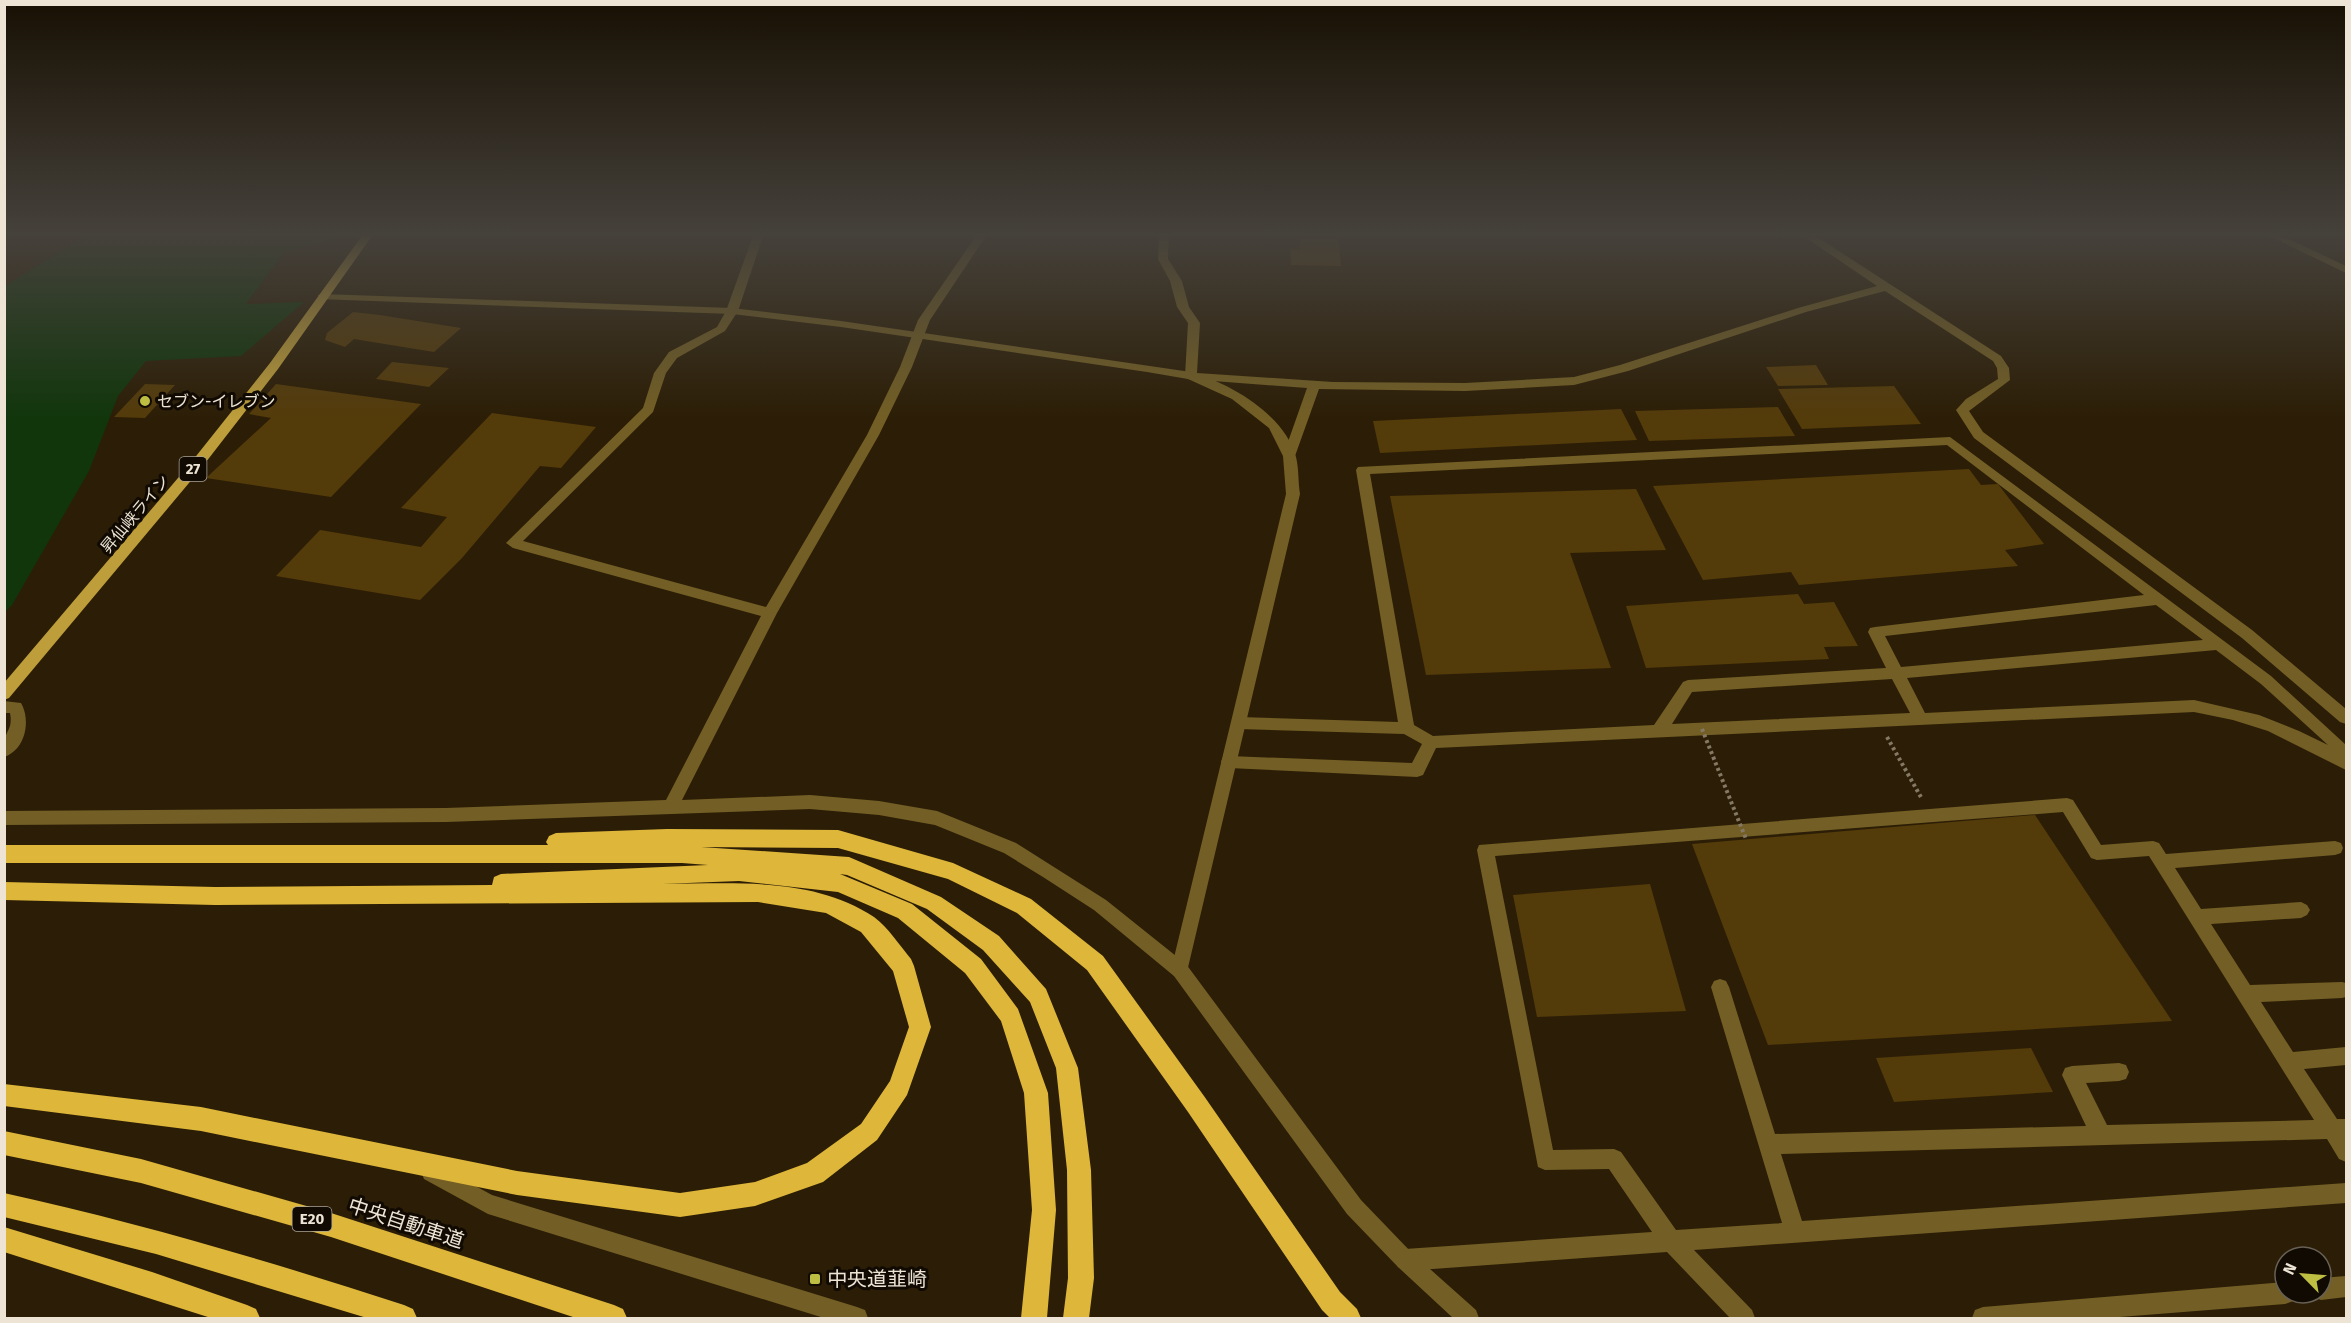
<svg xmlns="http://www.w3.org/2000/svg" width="2351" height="1323" font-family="'Fira Sans','Noto Sans JP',sans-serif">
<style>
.green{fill:#11360c}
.building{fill:#543b0a}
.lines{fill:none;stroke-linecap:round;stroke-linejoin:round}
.path{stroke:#857965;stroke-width:4;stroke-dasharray:3 3;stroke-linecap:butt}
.service{fill:#735f25;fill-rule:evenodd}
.minor{fill:#735f25;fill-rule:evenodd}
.tertiary{fill:#735f25;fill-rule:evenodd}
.primary{fill:#be9e3b;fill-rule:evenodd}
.motorway{fill:#deb63a;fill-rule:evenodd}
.path-bridge{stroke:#857965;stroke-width:4;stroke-dasharray:3 3;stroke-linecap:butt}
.poi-dot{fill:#bebf42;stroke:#100a02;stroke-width:2}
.labels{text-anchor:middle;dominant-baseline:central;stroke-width:6;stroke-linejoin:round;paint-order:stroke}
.shield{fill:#100a02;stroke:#aba396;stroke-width:1.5}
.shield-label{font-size:15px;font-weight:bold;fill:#ede4d5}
.poi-label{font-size:16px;fill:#ede4d5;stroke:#100a02;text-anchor:start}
.street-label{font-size:16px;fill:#ede4d5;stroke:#100a02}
.near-street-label{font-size:20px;fill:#ede4d5;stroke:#100a02}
.near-poi-label{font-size:20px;fill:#ede4d5;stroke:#100a02;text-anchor:start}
</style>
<rect width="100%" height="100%" fill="#2c1e06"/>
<path class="green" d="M106,233H351L348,237L285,251L246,304L304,302L241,356L146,361L118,396L89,471L12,605L5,612V286L75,242Z"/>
<g class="building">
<path d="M1300,233H1338L1341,266L1291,265L1290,249L1300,250Z"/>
<path d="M353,312L380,315L461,328L434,352L354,339L345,347L325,340L327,333Z"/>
<path d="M392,362L449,368L429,387L376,379Z"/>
<path d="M1816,365L1828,385L1778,386L1766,367Z"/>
<path d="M145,384L175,385L145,418L114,417Z"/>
<path d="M276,384L421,404L331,497L206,478L271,418L249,414Z"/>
<path d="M1894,386L1921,424L1802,429L1778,389Z"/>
<path d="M1778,407L1795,436L1649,441L1635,411Z"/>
<path d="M1621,409L1637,440L1380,453L1373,421Z"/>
<path d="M492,413L596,427L561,468L540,466L462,558L420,600L276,576L320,530L421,547L447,517L401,508Z"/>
<path d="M1969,469L1981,485L1998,484L2044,544L2005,550L2018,566L1799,585L1791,572L1703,580L1653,486Z"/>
<path d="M1636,489L1666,550L1570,553L1611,668L1426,675L1390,496Z"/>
<path d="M1798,594L1804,604L1834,602L1858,646L1824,647L1829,659L1646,668L1626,606Z"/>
<path d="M2035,815L2172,1021L1768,1045L1692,844Z"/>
<path d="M1650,884L1686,1011L1537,1017L1513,895Z"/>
<path d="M2031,1048L2053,1092L1894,1102L1876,1058Z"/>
</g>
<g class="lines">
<path class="path" d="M1887,737L1922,799"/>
<g class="service">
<path d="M1950,437L2271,676L2346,745V770L2268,731L2233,720L2194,712L1436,748L1423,775L1417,777L1229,768L1223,767L1221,762L1223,757L1229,756L1412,763L1422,744L1404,734L1239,729L1233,727L1231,723L1233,719L1239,717L1398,722L1356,470L1358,467ZM1947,445L2144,595L1875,627L1870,628L1868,632L1886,668L1688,680L1683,682L1654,725L1433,736L1414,725L1370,474ZM2156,605L2203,640L1901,667L1885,636ZM2216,650L2261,684L2328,745L2299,731L2259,715L2194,700L1925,713L1907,678ZM1892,679L1910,713L1672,724L1692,692Z"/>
<path d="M2067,798L2073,800L2101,845L2153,841L2159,843L2166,854L2335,841L2341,843L2343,848L2341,853L2335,855L2175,868L2201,909L2301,902L2307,905L2310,910L2307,915L2301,918L2211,924L2250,985L2342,982L2346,983V997L2342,998L2261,1002L2293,1052L2346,1047V1065L2304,1069L2337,1119H2346V1162L2339,1159L2327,1139L1781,1154L1802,1221L2346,1183V1203L1694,1250L1752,1310L1755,1318H1730L1667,1252L1405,1271L1398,1267L1394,1260L1398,1253L1405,1249L1652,1232L1609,1169L1545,1170L1538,1167L1477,850L1479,845ZM2063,812L2091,858L2097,860L2149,856L2314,1120L2107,1125L2086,1083L2119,1081L2126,1079L2129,1072L2126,1065L2119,1063L2072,1066L2065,1068L2062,1075L2086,1126L1775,1134L1729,987L1726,981L1720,979L1714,981L1711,987L1782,1223L1676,1230L1621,1152L1614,1149L1553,1150L1495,856Z"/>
<path d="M431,1162L492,1195L857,1307L865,1310L868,1318H824L488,1214L424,1179L421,1172L424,1165Z"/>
<path d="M2346,1276V1297L2321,1300L2313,1297L2312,1293H2321V1278Z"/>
<path d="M2285,1282V1293H2296L2293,1301L2285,1304L2107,1318H1972L1975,1310L1983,1307Z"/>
</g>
<g class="minor">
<path d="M754,233H764L738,311L725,331L677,358L666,373L653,412L523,541L766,607L867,435L900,367L918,320L978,233H988L930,320L912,367L879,435L777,613L682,800L810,795L879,801L937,811L1016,843L1106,900L1186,964L1361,1200L1412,1253L1476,1310L1479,1318H1453L1398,1267L1347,1214L1174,976L1094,910L1043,877L1004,853L935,825L879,815L810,809L446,822L4,825V811L446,808L666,800L761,616L513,548L506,543L643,408L654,373L669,352L717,327L726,311Z"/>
<path d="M1159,233H1169L1168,259L1182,281L1189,307L1200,323L1197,373L1333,382L1465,383L1574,377L1620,365L1798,308L1877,286L1799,233H1811L2001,356L2009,368L2010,380L1969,411L1983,432L2252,630L2346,709V724L2340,722L2242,638L1974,438L1956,410L1966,399L1998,379L1997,368L1993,361L1885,291L1806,312L1628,371L1574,385L1465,391L1319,389L1295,456L1289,460L1283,456L1307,388L1187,379L1185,376L1188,323L1177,307L1170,281L1158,259Z"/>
<path d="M2263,233H2276L2346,266V273Z"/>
<path d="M4,701L21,703C31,720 26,750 4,757C4,752 4,747 4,742C6,730 13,729 10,713H4Z"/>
</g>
<path class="tertiary" d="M322,294L732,308L841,321L1191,372C1230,383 1285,415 1296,457C1299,469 1298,482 1300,494L1186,976L1180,978L1174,976L1171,970L1286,494L1283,456L1269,428L1232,399L1188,379L1147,372L841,327L732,314L318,299V295Z"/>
<path class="primary" d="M364,233H374L278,369L199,471L9,698L4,700V683L189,465L270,363Z"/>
<g class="motorway">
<path d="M667,829L838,830L953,863L1031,899L1103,956L1204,1096L1340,1292L1357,1309L1361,1318H1330L1322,1310L1188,1112L1087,970L1017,913L948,879L838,848L701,847L849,857L856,860L941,897L999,936L1046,989L1078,1068L1091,1170L1094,1278L1089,1318H1063L1068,1278L1067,1170L1056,1068L1030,1002L983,950L927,909L847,875L840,874L912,904L981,959L1018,1009L1048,1093L1056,1210L1047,1318H1021L1032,1210L1024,1093L1001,1021L965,973L898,918L838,892L739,881L662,884C732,884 813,876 874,917C888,927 900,946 911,959L914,966L931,1027L907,1095L877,1140L823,1182L755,1206L680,1217L517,1195L201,1131L4,1106V1084L201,1107L517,1171L680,1193L755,1182L807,1163L861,1124L890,1081L909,1027L893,971L861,932L826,913L758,902L215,905L4,900V882L215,887L492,885L494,877L501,874L708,865L682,863H4V845H548L546,842L549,836L556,833Z"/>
<path d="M4,1131L141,1159L331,1213L614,1305L623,1309L627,1318H576L331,1237L141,1183L4,1155Z"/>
<path d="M4,1193C140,1223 272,1262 404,1305L413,1309L417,1318H367L156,1254L4,1217Z"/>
<path d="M4,1227L152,1272L247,1305L256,1309L260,1318H211L4,1252Z"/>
</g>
<path class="path-bridge" d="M1702,729L1746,839"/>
</g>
<linearGradient id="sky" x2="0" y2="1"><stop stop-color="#181003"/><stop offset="0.56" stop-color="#45413b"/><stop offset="1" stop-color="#45413b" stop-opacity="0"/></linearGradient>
<rect width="2351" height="418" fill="url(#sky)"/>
<g class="poi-dot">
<circle cx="145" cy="401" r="6"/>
<rect x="809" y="1273" width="12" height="12" rx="3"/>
</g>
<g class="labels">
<g class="shield">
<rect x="179.5" y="457" width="27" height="24" rx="4.5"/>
<rect x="292.5" y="1207" width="39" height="24" rx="4.5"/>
</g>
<g class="shield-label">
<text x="193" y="469">27</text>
<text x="312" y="1219">E20</text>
</g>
<g class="poi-label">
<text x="157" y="401">セブン-イレブン</text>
</g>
<g class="street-label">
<text transform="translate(135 514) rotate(-50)">昇仙峡ライン</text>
</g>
<g class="near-street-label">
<text transform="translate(406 1223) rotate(18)">中央自動車道</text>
</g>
<g class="near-poi-label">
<text x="827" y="1279">中央道韮崎</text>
</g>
</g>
<rect width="2351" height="1323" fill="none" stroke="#ede4d5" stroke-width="12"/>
<g transform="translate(2303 1275) rotate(295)"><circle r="28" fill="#100a02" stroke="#686156" stroke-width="1.5"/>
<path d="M0-4.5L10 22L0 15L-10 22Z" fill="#bebf42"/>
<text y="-9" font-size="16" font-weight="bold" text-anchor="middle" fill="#ede4d5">N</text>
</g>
</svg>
